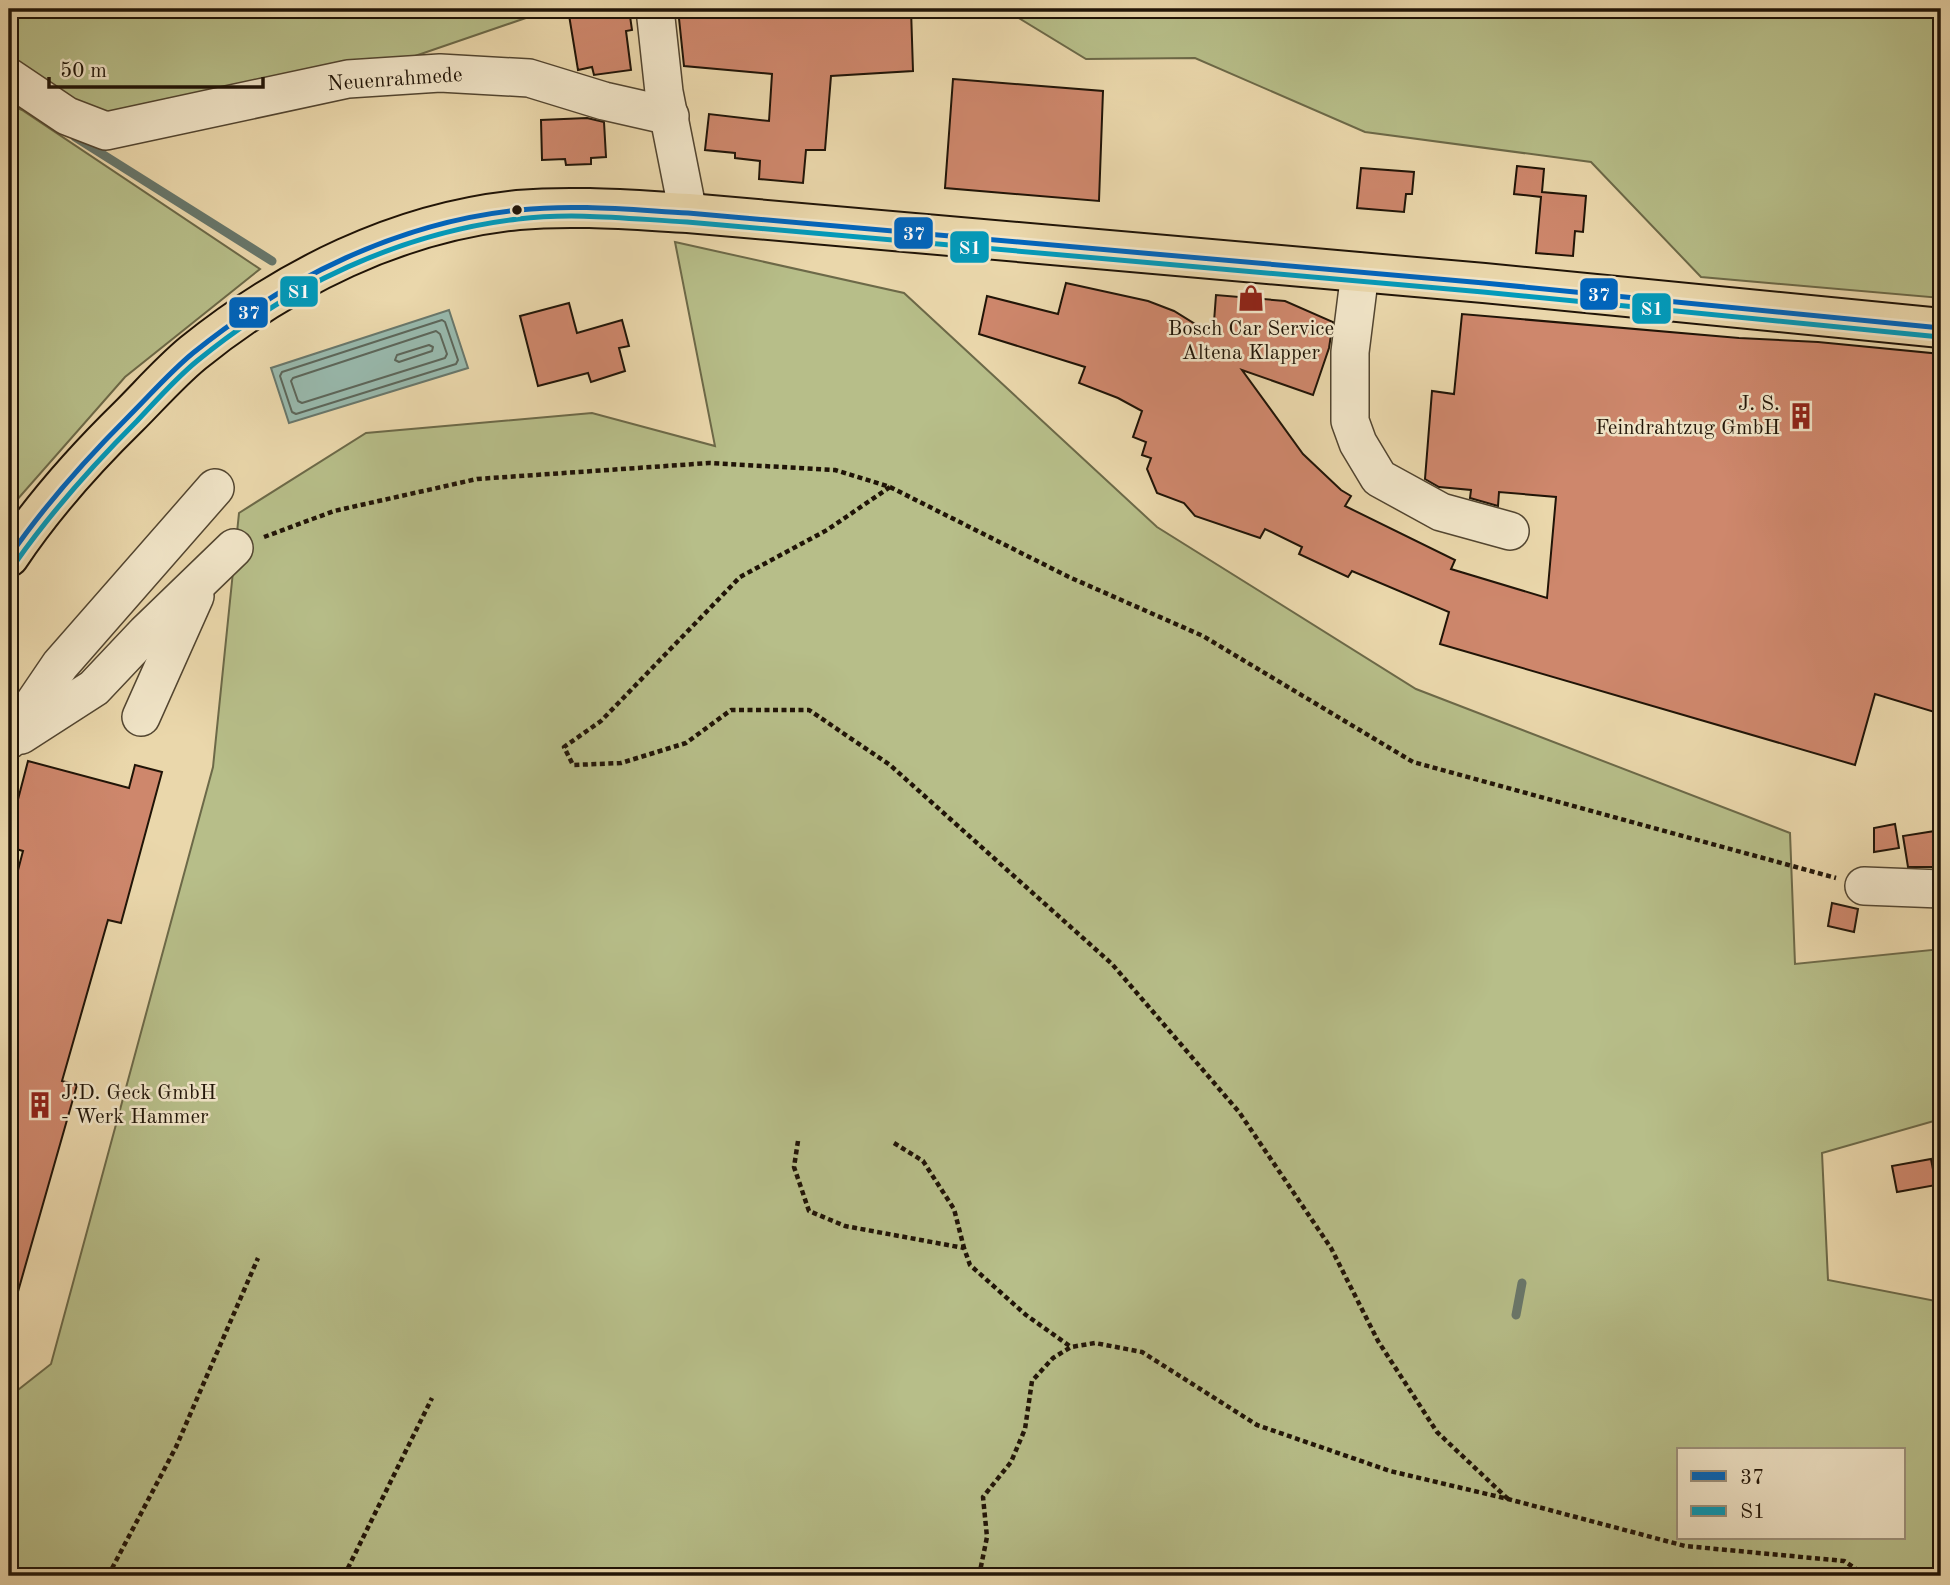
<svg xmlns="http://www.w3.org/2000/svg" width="1950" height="1585" font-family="'Old Standard TT',serif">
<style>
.green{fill:#b7be89;stroke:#6c6948;stroke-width:2;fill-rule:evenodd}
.water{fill:#98b9ad;stroke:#68776b;stroke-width:2}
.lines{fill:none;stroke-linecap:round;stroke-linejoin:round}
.shore{stroke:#5c665a;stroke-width:2}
.stream{stroke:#68776b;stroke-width:9}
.building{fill:#ce876c;stroke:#201407;stroke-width:2}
.minor-casing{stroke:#524530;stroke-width:40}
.major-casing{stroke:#201407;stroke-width:42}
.path{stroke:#201407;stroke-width:4.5;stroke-dasharray:5 3.5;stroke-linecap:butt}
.minor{stroke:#f1e5c8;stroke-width:37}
.major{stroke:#ead7ab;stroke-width:38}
.bus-1-casing{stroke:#f1e5c8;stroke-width:10}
.bus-2-casing{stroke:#f1e5c8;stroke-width:10}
.bus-1{stroke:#0065bd;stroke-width:5}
.bus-2{stroke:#039aba;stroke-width:5}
.bus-dot{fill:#201407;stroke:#f1e5c8;stroke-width:2.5}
.labels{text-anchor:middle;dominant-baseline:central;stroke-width:5;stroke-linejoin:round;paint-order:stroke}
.street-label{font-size:21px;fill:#201407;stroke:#f1e5c8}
.poi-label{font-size:21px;fill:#201407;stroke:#f1e5c8}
.line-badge{stroke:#f1e5c8;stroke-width:2.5}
.badge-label{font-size:19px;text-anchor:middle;font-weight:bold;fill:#fff}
</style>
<rect width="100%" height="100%" fill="#ead7ab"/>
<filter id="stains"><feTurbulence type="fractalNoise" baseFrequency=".00286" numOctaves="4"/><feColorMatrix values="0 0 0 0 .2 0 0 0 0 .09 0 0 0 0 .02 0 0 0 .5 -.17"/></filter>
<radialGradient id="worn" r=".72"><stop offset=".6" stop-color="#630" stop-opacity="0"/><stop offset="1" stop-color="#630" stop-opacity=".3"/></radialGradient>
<g class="green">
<path d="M9,9H552L348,79L101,117L9,61Z"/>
<path d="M1004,9H1941V298L1701,277L1591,162L1365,132L1195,58L1086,59Z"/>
<path d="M9,104L22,110L260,269L125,377L9,509Z"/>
<path d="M675,242L904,293L1157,527L1416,689L1790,833L1795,964L1941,949V1119L1822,1153L1828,1280L1941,1302V1576H9V1397L51,1364L213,767L239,513L366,433L592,413L715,446ZM1679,1450H1903V1538H1679Z"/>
</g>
<path class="water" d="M449,310L468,368L289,423L271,368Z"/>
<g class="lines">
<g class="shore">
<path d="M442,320L445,322L458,360L456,364L296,414L292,412L280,376L282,372Z"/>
<path d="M436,331L440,334L447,354L445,358L302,403L298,401L291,381L293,378Z"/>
<path d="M429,345L433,347L432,351L399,362L395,360L397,355Z"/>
</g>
<g class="stream">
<path d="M75,137L272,261"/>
<path d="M1516,1315L1522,1283"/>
</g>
</g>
<g class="building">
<path d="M568,9H629L632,30L626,31L631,70L594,75L592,67L578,70Z"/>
<path d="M678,9H911L913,71L831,76L825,150H806L803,183L759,179L760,161L735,158V153L705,150L709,114L769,121L772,74L684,66Z"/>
<path d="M953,79L1103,91L1099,201L945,188Z"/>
<path d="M587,118L604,122L606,157L591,158V164L566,165L565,159L542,160L541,120Z"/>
<path d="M1517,166L1544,169L1542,192L1586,196L1583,232L1575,231L1573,256L1536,253L1541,197L1514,194Z"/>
<path d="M1361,168L1414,172L1412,194H1406L1404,212L1357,208Z"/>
<path d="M1066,283L1148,301L1174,311L1213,335L1216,295L1285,301L1333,322L1329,348L1313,395L1242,370L1303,454L1341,490L1351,496L1345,506L1455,560L1451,569L1547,598L1556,497L1499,492L1498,506L1470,498L1471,490L1439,487L1425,479L1432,391L1454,394L1462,314L1739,338L1818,342L1941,354V714L1875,694L1855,765L1440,644L1449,612L1352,571L1348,577L1299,554L1302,547L1265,529L1260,538L1195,516L1184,503L1157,493L1147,469L1151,458L1142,455L1146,442L1133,437L1142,411L1118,398L1079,383L1085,367L979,334L987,296L1058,314Z"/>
<path d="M569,303L577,333L622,320L629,346L619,348L625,371L591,382L588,373L538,386L520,316Z"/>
<path d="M28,761L129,788L135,765L162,772L121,923L108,920L62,1081L77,1085L15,1302L9,1301V905L23,851L9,847V834Z"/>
<path d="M1895,824L1899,848L1874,852V828Z"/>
<path d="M1941,830V867H1908L1903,836Z"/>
<path d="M1832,903L1858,909L1854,932L1828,926Z"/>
<path d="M1931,1159L1936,1185L1897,1192L1892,1166Z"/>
</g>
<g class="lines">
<defs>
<g id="minor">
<path d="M655,9L664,92L688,213"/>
<path d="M9,77L67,116L106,131L348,79L440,73L529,78L604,101L670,116"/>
<path d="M1360,272L1350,352V421L1358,443L1379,478L1441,512L1510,531"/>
<path d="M141,717L195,596"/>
<path d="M21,735L94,688L146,633L234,548"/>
<path d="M9,740L60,665L215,488"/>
<path d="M1864,886L1941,889"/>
</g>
<path id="major" d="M9,557C43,506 85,459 129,416C150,395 170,372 193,353C286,278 398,222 518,210C574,205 632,210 688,213L1484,283L1941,328"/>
</defs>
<use href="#minor" class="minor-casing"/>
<use href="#major" class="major-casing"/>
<g class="path">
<path d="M890,487L827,530L740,577L601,721L564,747L573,765L621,763L686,743L731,710H809L890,765L1112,964L1239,1112L1331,1248L1378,1341L1437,1432L1508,1499"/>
<path d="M264,537L334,511L477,479L709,463L835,470L890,487L1069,577L1203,636L1413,762L1836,878"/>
<path d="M798,1141L794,1167L809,1211L845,1226L964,1248L970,1265L1026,1315L1071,1347"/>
<path d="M894,1143L923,1161L954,1209L964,1248"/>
<path d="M108,1576L176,1447L258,1258"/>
<path d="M344,1576L432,1398"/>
<path d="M979,1576L987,1537L983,1497L1011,1462L1025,1429L1032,1381L1053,1358L1071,1347L1095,1343L1142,1352L1257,1425L1390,1471L1508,1499L1685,1546L1844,1561L1867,1576"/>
</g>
<use href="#minor" class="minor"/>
<use href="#major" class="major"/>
<defs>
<path id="bus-1" d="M9,557C44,506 85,460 129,416C150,395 170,372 193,353C286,278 399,222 519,210C575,204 632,210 688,213L1484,283L1941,328"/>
<path id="bus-2" d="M16,562C52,511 93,465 137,421C156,401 175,379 197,361C288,286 400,233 518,219C574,212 631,219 687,222L1483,292L1940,337"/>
</defs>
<use href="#bus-1" class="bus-1-casing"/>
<use href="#bus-2" class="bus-2-casing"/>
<use href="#bus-1" class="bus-1"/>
<use href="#bus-2" class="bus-2"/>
</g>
<defs>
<symbol id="shop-bare" viewBox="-9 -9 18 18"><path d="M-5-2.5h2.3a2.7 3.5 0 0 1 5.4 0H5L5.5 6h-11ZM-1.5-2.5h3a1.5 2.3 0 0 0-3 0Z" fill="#8f2418" stroke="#f1e5c8" stroke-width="2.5" paint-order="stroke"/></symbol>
<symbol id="building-bare" viewBox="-9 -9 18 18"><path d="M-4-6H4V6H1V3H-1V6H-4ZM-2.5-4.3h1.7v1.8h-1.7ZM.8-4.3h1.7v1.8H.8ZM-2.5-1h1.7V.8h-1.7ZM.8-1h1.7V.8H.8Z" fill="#8f2418" stroke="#f1e5c8" stroke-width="2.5" paint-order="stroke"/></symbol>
</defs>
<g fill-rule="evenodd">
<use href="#shop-bare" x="1232" y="279" width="38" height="38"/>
<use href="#building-bare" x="1782" y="397" width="38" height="38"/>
<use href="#building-bare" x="21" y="1086" width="38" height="38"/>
</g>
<circle class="bus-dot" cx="517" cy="210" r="6"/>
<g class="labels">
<g class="street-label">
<text transform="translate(395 80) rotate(-4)">Neuenrahmede</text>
</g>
<g class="poi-label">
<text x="1251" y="329">Bosch Car Service<tspan x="1251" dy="24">Altena Klapper</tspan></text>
<text x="1780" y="404" text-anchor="end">J. S.<tspan x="1780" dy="24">Feindrahtzug GmbH</tspan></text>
<text x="61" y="1093" text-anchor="start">J.D. Geck GmbH<tspan x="61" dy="24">- Werk Hammer</tspan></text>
</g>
</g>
<g class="line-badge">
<rect x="893" y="216" width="41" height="34" rx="7" fill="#0065bd"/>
<rect x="949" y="230" width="41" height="34" rx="7" fill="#039aba"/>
<rect x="279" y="275" width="40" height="33" rx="7" fill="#039aba"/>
<rect x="1579" y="277" width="40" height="34" rx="7" fill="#0065bd"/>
<rect x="1631" y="292" width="41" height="33" rx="7" fill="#039aba"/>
<rect x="228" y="296" width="41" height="33" rx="7" fill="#0065bd"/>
</g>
<g class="badge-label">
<text x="914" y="240">37</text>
<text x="970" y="254">S1</text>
<text x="299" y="298">S1</text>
<text x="1599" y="301">37</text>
<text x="1652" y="315">S1</text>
<text x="249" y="319">37</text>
</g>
<rect width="1950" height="1585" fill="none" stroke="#ead7ab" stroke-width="35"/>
<rect x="10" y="10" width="1929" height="1564" fill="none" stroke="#201407" stroke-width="3.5"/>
<rect x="18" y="18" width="1915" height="1550" fill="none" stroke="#201407" stroke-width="2"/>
<rect x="1677" y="1448" width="228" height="91" fill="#f1e5c8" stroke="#9d917b" stroke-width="2"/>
<rect x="1691" y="1471" width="35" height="10" fill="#0065bd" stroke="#9d917b" stroke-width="2"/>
<text x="1740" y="1484" font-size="21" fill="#201407">37</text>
<rect x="1691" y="1506" width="35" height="10" fill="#039aba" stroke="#9d917b" stroke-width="2"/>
<text x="1740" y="1518" font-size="21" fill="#201407">S1</text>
<path d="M49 77v10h214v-10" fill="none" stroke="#201407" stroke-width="3.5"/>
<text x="60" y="77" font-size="21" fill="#201407" stroke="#f1e5c8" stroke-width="5" paint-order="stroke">50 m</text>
<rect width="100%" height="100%" filter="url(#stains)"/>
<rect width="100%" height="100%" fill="url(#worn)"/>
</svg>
